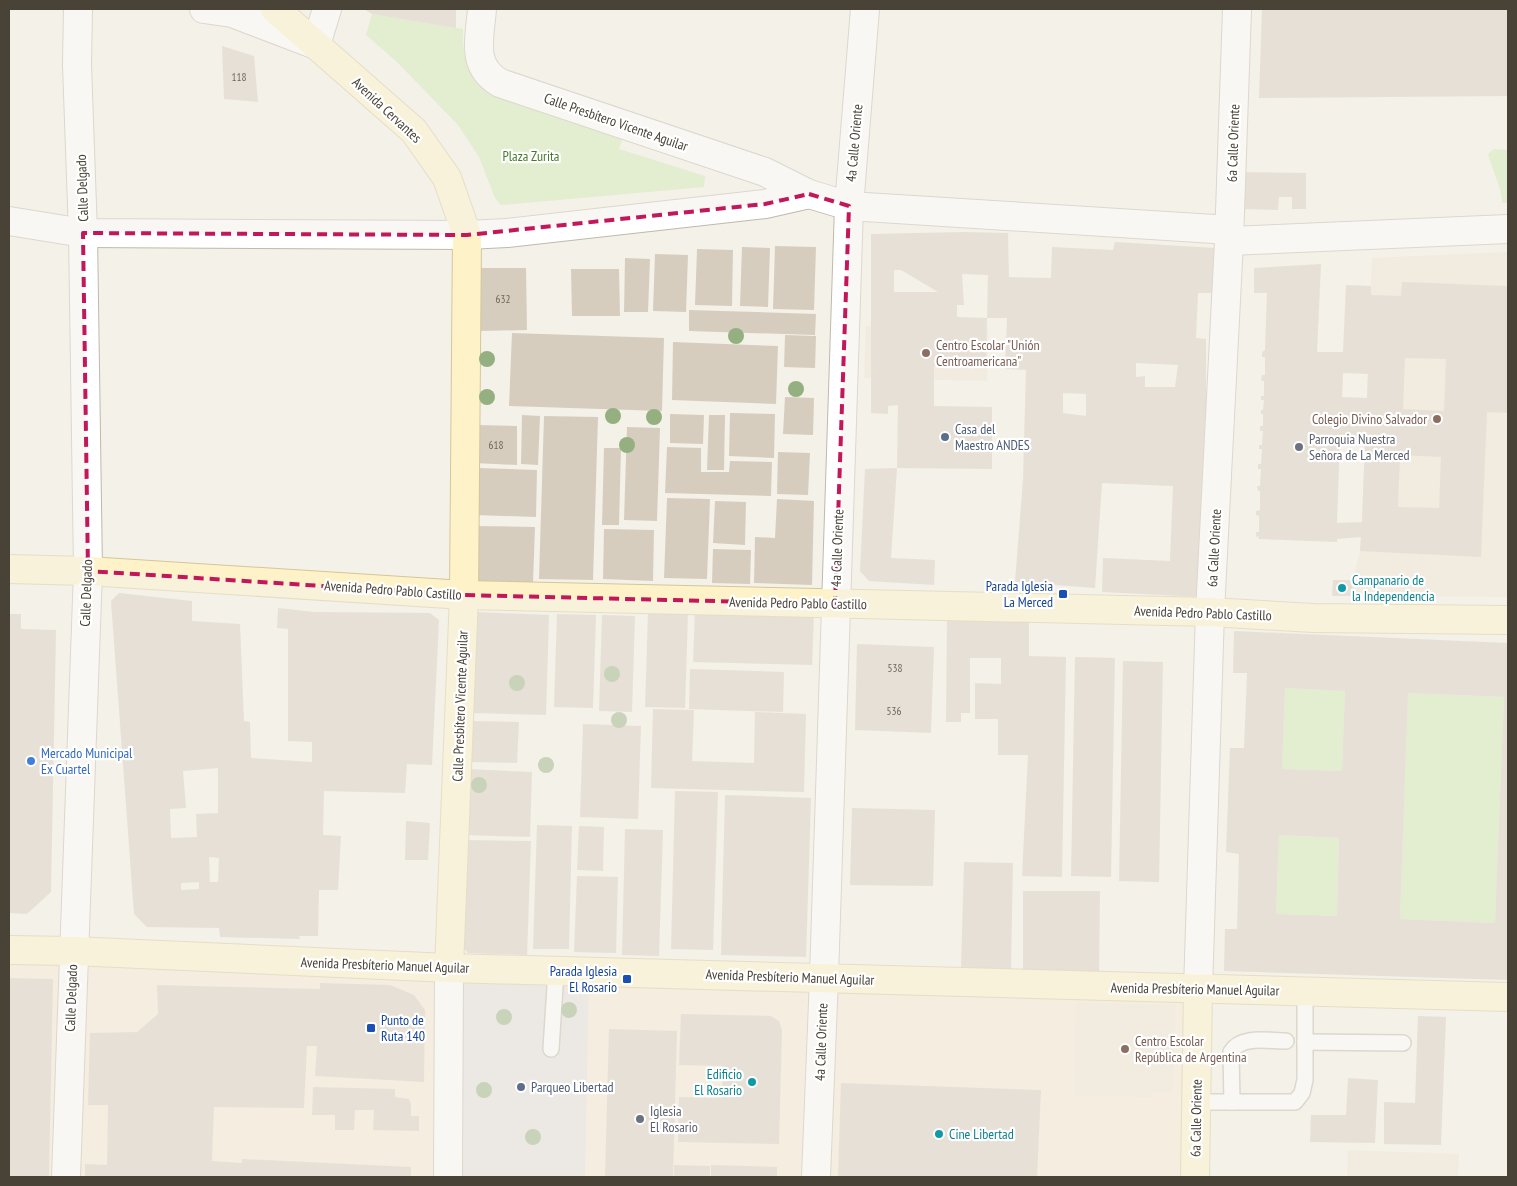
<svg xmlns="http://www.w3.org/2000/svg" width="1517" height="1186" font-family="'PT Sans Narrow',sans-serif">
<style>
.commercial{fill:#f6e8d4}
.education{fill:#ede6d3}
.green{fill:#cee8b2}
.parking{fill:#e3e1dd}
.building{fill:#d6cdbe;fill-rule:evenodd}
.lines{fill:none;stroke-linecap:round;stroke-linejoin:round}
.service-casing{stroke:#c0b9ab;stroke-width:18}
.minor-casing{stroke:#c0b9ab;stroke-width:30}
.tertiary-casing{stroke:#c0b9ab;stroke-width:30}
.secondary-casing{stroke:#d4c699;stroke-width:30}
.service{stroke:#fff;stroke-width:15}
.minor{stroke:#fff;stroke-width:28}
.tertiary{stroke:#fff;stroke-width:28}
.secondary{stroke:#fef3c8;stroke-width:28}
.tree{fill:#94b080}
.marked{fill:none;stroke:#c2185b;stroke-width:4;stroke-dasharray:10 6;stroke-linejoin:round}
.education-dot{fill:#8d6e63;stroke:#fff;stroke-width:2}
.service-dot{fill:#5c6f8a;stroke:#fff;stroke-width:2}
.worship-dot{fill:#6b7280;stroke:#fff;stroke-width:2}
.culture-dot{fill:#0f9aa8;stroke:#fff;stroke-width:2}
.transit-dot{fill:#1a4fb4;stroke:#fff;stroke-width:2}
.shop-dot{fill:#3f7fe0;stroke:#fff;stroke-width:2}
.labels{text-anchor:middle;dominant-baseline:central;stroke-width:4.5;stroke-linejoin:round;paint-order:stroke}
.number-label{font-size:11px;fill:#6c6559}
.street-label{font-size:14px;fill:#484237;stroke:#fff}
.park-label{font-size:14px;fill:#467a2a;stroke:#fff}
.education-label{font-size:14px;fill:#785e54;stroke:#fff;text-anchor:start}
.service-label{font-size:14px;fill:#4e5e75;stroke:#fff;text-anchor:start}
.worship-label{font-size:14px;fill:#5b616d;stroke:#fff;text-anchor:start}
.culture-label{font-size:14px;fill:#0d838f;stroke:#fff;text-anchor:start}
.transit-label{font-size:14px;fill:#164399;stroke:#fff;text-anchor:end}
.shop-label{font-size:14px;fill:#366cbe;stroke:#fff;text-anchor:start}
</style>
<rect width="100%" height="100%" fill="#f4f1e9"/>
<path class="commercial" d="M9,955L1198,990L1193,1177H9Z"/>
<g class="education">
<path d="M1508,252V597L1352,596L1353,580L1360,551L1362,522L1372,258Z"/>
<path d="M866,326L988,329L987,381L864,378Z"/>
<path d="M1076,1003L1175,1005L1173,1092H1152L1151,1097L1074,1095Z"/>
<path d="M1348,1150L1459,1154L1458,1177H1347Z"/>
</g>
<g class="green">
<path d="M372,14L463,29C463,55 465,75 487,91L623,137L619,149L705,176L704,187L501,205L495,198L479,157L458,125L397,62L366,35Z"/>
<path d="M1494,149L1508,150V203H1502C1502,186 1492,171 1488,154Z"/>
<path d="M1285,688L1345,691L1342,771L1282,769Z"/>
<path d="M1408,693L1504,697L1495,923L1400,919Z"/>
<path d="M1279,835L1339,838L1337,916L1276,914Z"/>
</g>
<path class="parking" d="M456,977L589,979L585,1177H454Z"/>
<g class="building">
<path d="M364,9H456V28L372,14Z"/>
<path d="M1262,9H1508V96L1259,98Z"/>
<path d="M222,46L254,56L258,102L224,99Z"/>
<path d="M1238,172L1306,173V209H1292V197H1279L1278,210L1238,209Z"/>
<path d="M963,232L1008,233L1009,277L1051,278L1052,247L1113,250L1115,242L1215,248L1212,293H1198L1196,338L1206,339V487L1202,597L1102,592L1103,558L1170,561L1173,486L1102,483L1095,588L1015,582L1023,480L1026,370L1005,369L1007,318H987L988,275L962,274L964,305H957V317L987,318L986,367L934,366V406L992,407V469L897,468L898,405L888,406V414L871,413V234ZM894,270H901L938,292H894ZM1136,363L1178,365L1175,387H1145V376L1136,377ZM1063,393L1086,394V416L1063,413Z"/>
<path d="M775,246L816,247L814,310L773,309Z"/>
<path d="M742,247L770,248L768,307L740,306Z"/>
<path d="M697,249L733,250L732,306L695,305Z"/>
<path d="M655,254L688,255L686,312L653,311Z"/>
<path d="M625,258L650,259L648,312H624Z"/>
<path d="M1321,264L1317,352H1343L1346,285L1371,286V295L1401,296L1402,282L1508,286V413L1487,412L1481,557L1360,551L1361,537L1337,539V542L1258,539L1259,536L1256,537V532H1259V516L1256,515V511L1260,510V491H1258L1257,486H1260L1261,469H1258V464H1261L1262,449H1259V445H1262L1263,431H1260V426H1263V414H1261V410H1263L1264,400H1261V396H1264V381H1261L1262,375H1265V357H1262V352L1265,350L1267,293H1254V268ZM1405,358L1446,359L1444,411L1403,409ZM1343,373L1368,374L1367,398L1342,397ZM1340,440H1365L1362,522L1337,523ZM1400,455L1441,457L1439,508L1398,507Z"/>
<path d="M480,268H526L527,330L480,331Z"/>
<path d="M571,269H619L620,316H572Z"/>
<path d="M689,310L816,314L815,335L689,331Z"/>
<path d="M512,333L664,338L662,411L509,406Z"/>
<path d="M785,335L816,336L815,368L784,367Z"/>
<path d="M673,342L778,346L776,404L672,400Z"/>
<path d="M785,397L814,398L813,435L783,434Z"/>
<path d="M730,413L775,414L774,458L729,456Z"/>
<path d="M670,414L704,415L703,444L670,443Z"/>
<path d="M522,415L540,416L538,465L521,464Z"/>
<path d="M709,415H725L724,470H707Z"/>
<path d="M544,416L598,417L593,580L539,579Z"/>
<path d="M476,425L517,426V465L474,463Z"/>
<path d="M627,427L660,428L657,521L624,520Z"/>
<path d="M667,447L701,448V472H729L730,461L772,462L771,496L665,493Z"/>
<path d="M604,448H621L619,525H602Z"/>
<path d="M778,452L810,453L808,495L777,494Z"/>
<path d="M477,468L537,470L536,517L475,515Z"/>
<path d="M897,468L891,558L935,560L934,585L869,581L860,571L865,469Z"/>
<path d="M667,498L710,499L707,579L664,578Z"/>
<path d="M777,499L814,501L812,585L754,583L755,537L775,538Z"/>
<path d="M715,501L746,502L745,545L713,543Z"/>
<path d="M475,526L535,527L533,583L473,581Z"/>
<path d="M604,529L654,530L653,581L603,579Z"/>
<path d="M713,549L751,550L750,584L712,583Z"/>
<path d="M1333,580H1353L1352,596H1332Z"/>
<path d="M119,593L192,601V621L240,624L244,721L250,722L251,758L312,762V742L288,741V629L277,628L278,608L314,612L430,613L439,620L432,765L407,764L405,793L324,791L323,835L341,836L338,890H319L318,936H299L300,939L220,937L219,928L147,927L134,914L111,601ZM218,768V813L196,814L197,837L171,838L170,809L186,808L183,771ZM209,857L219,858L218,882H210ZM199,882V889L181,890V883Z"/>
<path d="M695,610L814,613L812,665L693,662Z"/>
<path d="M475,612L549,615L546,715L472,713Z"/>
<path d="M648,612L688,613L685,708L645,707Z"/>
<path d="M9,614H21V629L56,630L51,892L27,914L9,913Z"/>
<path d="M557,614L596,615L593,708L554,707Z"/>
<path d="M602,615L635,616L632,712L599,711Z"/>
<path d="M947,619L1029,620V656L1066,657L1062,877L1022,876L1028,755H998V719H975V683L1001,684V658H970V713H961V722H946Z"/>
<path d="M1234,631L1508,643V980L1224,971L1225,929H1237L1239,854L1226,852L1230,748H1244L1247,673H1233ZM1285,688L1345,691L1342,771L1282,769ZM1408,693L1504,697L1495,923L1400,919ZM1279,835L1339,838L1337,916L1276,914Z"/>
<path d="M857,644L934,647L931,733L855,730Z"/>
<path d="M1075,657L1115,658L1111,877L1071,876Z"/>
<path d="M1123,661L1163,662L1159,882L1119,881Z"/>
<path d="M690,669L784,672L783,712L689,709Z"/>
<path d="M653,709L694,710L692,761L754,763L755,712L806,714L804,792L651,788Z"/>
<path d="M470,721L519,722L517,763L469,762Z"/>
<path d="M583,724L641,726L638,819L580,817Z"/>
<path d="M468,769L532,772L530,837L466,835Z"/>
<path d="M675,791L718,792L713,950L671,949Z"/>
<path d="M725,795L811,798L806,957L721,955Z"/>
<path d="M852,808L935,810L933,886L850,885Z"/>
<path d="M406,821L430,823L428,860H405Z"/>
<path d="M537,825L572,826L569,949H533Z"/>
<path d="M579,826L604,827L603,871L577,870Z"/>
<path d="M625,829L663,830L659,956L622,955Z"/>
<path d="M464,840L531,841L527,955L468,953L461,945Z"/>
<path d="M964,862L1013,863L1011,970L961,969Z"/>
<path d="M577,876L618,877L616,953L574,952Z"/>
<path d="M1023,891H1100L1099,976L1023,975Z"/>
<path d="M9,978L53,979L49,1177H9Z"/>
<path d="M320,983L390,985L414,995L425,1010L424,1082L315,1076L317,1046H307L304,1108L214,1107L212,1161L242,1163V1159L411,1167V1177H85V1164L107,1165L108,1105H88L90,1033L137,1032L158,1014L157,985L320,989Z"/>
<path d="M681,1014L771,1016L779,1021L782,1030L779,1144L678,1142L679,1097L722,1098L723,1066L679,1065Z"/>
<path d="M1418,1016L1446,1017L1441,1145L1384,1144V1102L1415,1103Z"/>
<path d="M609,1029L677,1031L673,1177H605Z"/>
<path d="M1348,1078L1378,1080L1375,1143L1310,1142L1311,1115H1346Z"/>
<path d="M841,1083L1041,1090L1037,1177H838Z"/>
<path d="M313,1087L395,1089V1097L409,1099L411,1104V1116H419V1131L373,1130L374,1110H355L354,1130H335V1115H312Z"/>
<path d="M674,1165L710,1166V1177H674Z"/>
<path d="M711,1165L777,1167V1177H711Z"/>
</g>
<g class="lines">
<defs>
<g id="service">
<path d="M1305,1042L1403,1043"/>
<path d="M551,1049L556,971"/>
<path d="M1196,1102H1295L1302,1093L1305,1080V992"/>
<path d="M1232,1102L1231,1052C1241,1035 1268,1041 1286,1041"/>
</g>
<g id="minor">
<path d="M204,9L232,13L316,45L327,9"/>
<path d="M482,9C480,37 470,66 500,83L765,172L809,194"/>
<path d="M9,221L83,233L467,235L507,233L765,204L809,194L849,206L1230,230"/>
<path d="M1229,241L1508,229"/>
<path d="M1198,990L1210,612L1229,241L1237,9"/>
<path d="M66,1177L88,571L83,233L77,65L78,9"/>
<path d="M448,1177L449,968"/>
<path d="M816,1177L824,977"/>
</g>
<path id="tertiary" d="M824,977L849,206L865,9"/>
<g id="secondary">
<path d="M275,9L414,131L447,178L467,235L464,595L449,968"/>
<path d="M9,569L88,571L464,595L1210,612L1313,618L1508,620"/>
<path d="M9,950L73,951L449,968L1508,997"/>
<path d="M1195,1177L1198,990"/>
</g>
</defs>
<use href="#service" class="service-casing"/>
<use href="#minor" class="minor-casing"/>
<use href="#tertiary" class="tertiary-casing"/>
<use href="#secondary" class="secondary-casing"/>
<use href="#service" class="service"/>
<use href="#minor" class="minor"/>
<use href="#tertiary" class="tertiary"/>
<use href="#secondary" class="secondary"/>
</g>
<g class="tree">
<circle cx="736" cy="336" r="8"/>
<circle cx="487" cy="359" r="8"/>
<circle cx="796" cy="389" r="8"/>
<circle cx="487" cy="397" r="8"/>
<circle cx="613" cy="416" r="8"/>
<circle cx="654" cy="417" r="8"/>
<circle cx="627" cy="445" r="8"/>
<circle cx="612" cy="674" r="8"/>
<circle cx="517" cy="683" r="8"/>
<circle cx="619" cy="720" r="8"/>
<circle cx="546" cy="765" r="8"/>
<circle cx="479" cy="785" r="8"/>
<circle cx="569" cy="1010" r="8"/>
<circle cx="504" cy="1017" r="8"/>
<circle cx="484" cy="1090" r="8"/>
<circle cx="533" cy="1137" r="8"/>
</g>
<path d="M0 0H1517V1186H0ZM809,194L849,206L835,604L464,595L88,571L83,233L467,235L765,204Z" fill="#f4f1e9" fill-opacity=".55" fill-rule="evenodd"/>
<path class="marked" d="M809,194L849,206L835,604L464,595L88,571L83,233L467,235L765,204Z"/>
<g class="education-dot">
<circle cx="926" cy="353" r="5"/>
<circle cx="1437" cy="419" r="5"/>
<circle cx="1125" cy="1049" r="5"/>
</g>
<g class="service-dot">
<circle cx="945" cy="437" r="5"/>
<circle cx="521" cy="1087" r="5"/>
</g>
<g class="worship-dot">
<circle cx="1299" cy="447" r="5"/>
<circle cx="640" cy="1119" r="5"/>
</g>
<g class="culture-dot">
<circle cx="1342" cy="588" r="5"/>
<circle cx="752" cy="1082" r="5"/>
<circle cx="939" cy="1134" r="5"/>
</g>
<g class="transit-dot">
<rect x="1058" y="589" width="10" height="10" rx="2.5"/>
<rect x="622" y="974" width="10" height="10" rx="2.5"/>
<rect x="366" y="1023" width="10" height="10" rx="2.5"/>
</g>
<circle class="shop-dot" cx="31" cy="761" r="5"/>
<g class="labels">
<g class="number-label">
<text x="239" y="77">118</text>
<text x="503" y="299">632</text>
<text x="496" y="445">618</text>
<text x="895" y="668">538</text>
<text x="894" y="711">536</text>
</g>
<g class="street-label">
<text transform="translate(387 110) rotate(43)">Avenida Cervantes</text>
<text transform="translate(616 122) rotate(19)">Calle Presbítero Vicente Aguilar</text>
<text transform="translate(854 143) rotate(-85)">4a Calle Oriente</text>
<text transform="translate(1233 143) rotate(-88)">6a Calle Oriente</text>
<text transform="translate(82 188) rotate(-92)">Calle Delgado</text>
<text transform="translate(837 548) rotate(-88)">4a Calle Oriente</text>
<text transform="translate(1214 548) rotate(-87)">6a Calle Oriente</text>
<text transform="translate(393 590) rotate(4)">Avenida Pedro Pablo Castillo</text>
<text transform="translate(86 593) rotate(-88)">Calle Delgado</text>
<text transform="translate(798 603) rotate(1)">Avenida Pedro Pablo Castillo</text>
<text transform="translate(1203 613) rotate(2)">Avenida Pedro Pablo Castillo</text>
<text transform="translate(460 706) rotate(-88)">Calle Presbítero Vicente Aguilar</text>
<text transform="translate(385 965) rotate(2)">Avenida Presbíterio Manuel Aguilar</text>
<text transform="translate(790 977) rotate(2)">Avenida Presbíterio Manuel Aguilar</text>
<text transform="translate(1195 989) rotate(1)">Avenida Presbíterio Manuel Aguilar</text>
<text transform="translate(71 998) rotate(-88)">Calle Delgado</text>
<text transform="translate(821 1042) rotate(-88)">4a Calle Oriente</text>
<text transform="translate(1196 1118) rotate(-89)">6a Calle Oriente</text>
</g>
<g class="park-label">
<text x="531" y="156">Plaza Zurita</text>
</g>
<g class="education-label">
<text x="936" y="345">Centro Escolar "Unión<tspan x="936" dy="16">Centroamericana"</tspan></text>
<text x="1427" y="419" text-anchor="end">Colegio Divino Salvador</text>
<text x="1135" y="1041">Centro Escolar<tspan x="1135" dy="16">República de Argentina</tspan></text>
</g>
<g class="service-label">
<text x="955" y="429">Casa del<tspan x="955" dy="16">Maestro ANDES</tspan></text>
<text x="531" y="1087">Parqueo Libertad</text>
</g>
<g class="worship-label">
<text x="1309" y="439">Parroquia Nuestra<tspan x="1309" dy="16">Señora de La Merced</tspan></text>
<text x="650" y="1111">Iglesia<tspan x="650" dy="16">El Rosario</tspan></text>
</g>
<g class="culture-label">
<text x="1352" y="580">Campanario de<tspan x="1352" dy="16">la Independencia</tspan></text>
<text x="742" y="1074" text-anchor="end">Edificio<tspan x="742" dy="16">El Rosario</tspan></text>
<text x="949" y="1134">Cine Libertad</text>
</g>
<g class="transit-label">
<text x="1053" y="586">Parada Iglesia<tspan x="1053" dy="16">La Merced</tspan></text>
<text x="617" y="971">Parada Iglesia<tspan x="617" dy="16">El Rosario</tspan></text>
<text x="381" y="1020" text-anchor="start">Punto de<tspan x="381" dy="16">Ruta 140</tspan></text>
</g>
<g class="shop-label">
<text x="41" y="753">Mercado Municipal<tspan x="41" dy="16">Ex Cuartel</tspan></text>
</g>
</g>
<rect width="1517" height="1186" fill="none" stroke="#484237" stroke-width="20"/>
</svg>
